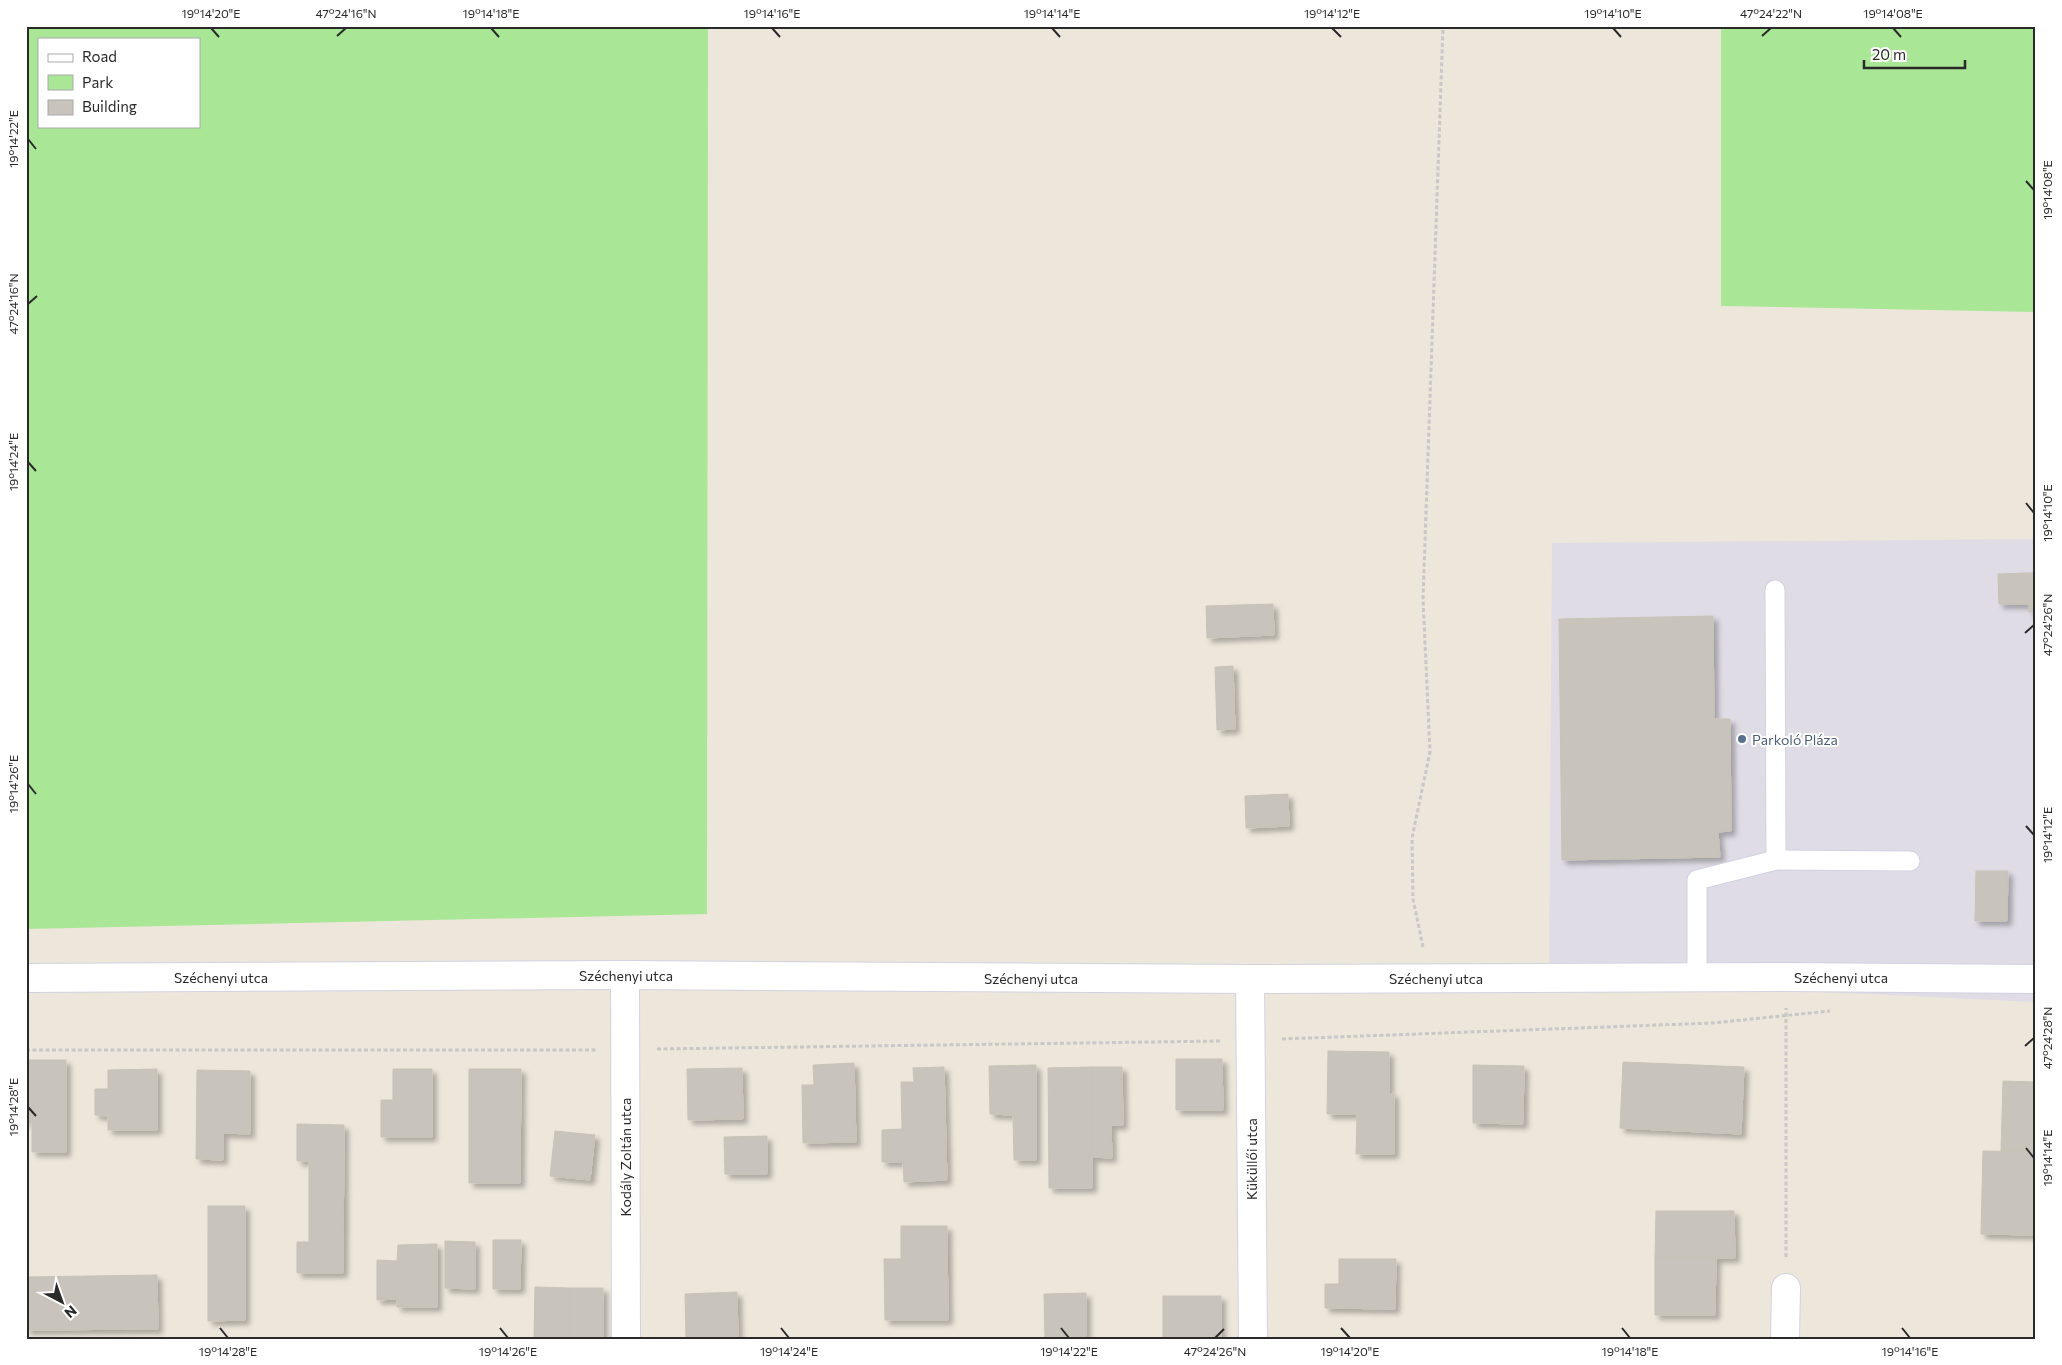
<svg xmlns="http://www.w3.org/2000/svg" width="2062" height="1365" font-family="Commissioner,sans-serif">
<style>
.industrial{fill:#dfdce5}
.green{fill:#a9e695;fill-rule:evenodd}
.building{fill:#c8c3bb;stroke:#c8c3b5;filter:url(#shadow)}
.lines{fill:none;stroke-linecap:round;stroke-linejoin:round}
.lane-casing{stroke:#d0d2e3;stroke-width:21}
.street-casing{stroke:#d0d2e3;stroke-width:30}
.secondary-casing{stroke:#d0d2e3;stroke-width:30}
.path{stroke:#c8c8c8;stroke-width:3;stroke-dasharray:4 2.5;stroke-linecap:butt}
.lane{stroke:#fff;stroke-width:19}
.street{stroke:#fff;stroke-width:28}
.secondary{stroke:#fff;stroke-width:28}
.ticks{fill:none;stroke:#2a2a2a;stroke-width:2}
.service-dot{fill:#5c6f8a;stroke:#fff;stroke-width:2}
.labels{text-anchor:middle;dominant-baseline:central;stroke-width:4;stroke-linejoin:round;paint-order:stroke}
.service-label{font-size:14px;fill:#4e5e75;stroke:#fff;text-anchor:start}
.street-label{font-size:14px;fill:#2a2a2a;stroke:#fff}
.neatline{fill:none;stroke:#2a2a2a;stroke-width:2}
.ticks-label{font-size:12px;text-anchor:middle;fill:#2a2a2a}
</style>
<defs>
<filter id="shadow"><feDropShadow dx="4.5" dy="4.5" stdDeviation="2.5" flood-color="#0004"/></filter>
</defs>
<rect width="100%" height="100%" fill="#ede7db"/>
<path class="industrial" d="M2036,539V1002L1549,979L1552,543Z"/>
<g class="green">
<path d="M26,26H708L707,914L26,929ZM39,39H199V126H39Z"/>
<path d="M1721,26H2036V312L1721,306Z"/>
</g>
<g class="building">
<path d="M2028,573H2036V612H2029V604H1999L1998,574Z"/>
<path d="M1273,604L1274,635L1207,638L1206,606Z"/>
<path d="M1713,616L1714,719H1730L1731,831L1718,832L1720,857L1562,860L1559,619Z"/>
<path d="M1233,666L1235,729L1217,730L1215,667Z"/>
<path d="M1288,794L1289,826L1246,828L1245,796Z"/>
<path d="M1976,871H2008L2007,921H1975Z"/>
<path d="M1328,1051L1389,1052V1094L1394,1093V1154H1356L1357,1114H1327Z"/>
<path d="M1176,1059H1222L1223,1110H1176Z"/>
<path d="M26,1060H66V1152H32V1123H26Z"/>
<path d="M1623,1062L1744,1067L1741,1134L1620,1128Z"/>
<path d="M854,1063L856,1142L803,1143L802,1085H814L813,1065Z"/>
<path d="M1036,1065V1160H1014L1013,1115L990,1114L989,1066Z"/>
<path d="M1473,1065L1524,1066L1523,1124L1473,1123Z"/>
<path d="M944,1067L947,1180L904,1182L903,1162H882V1130L902,1129L901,1082H914L913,1068Z"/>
<path d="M1092,1067H1122L1123,1125H1111L1112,1158L1091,1157Z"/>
<path d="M1092,1067V1188H1049L1048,1068Z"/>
<path d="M742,1068L743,1119L688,1120L687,1069Z"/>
<path d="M157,1069V1130H108V1116L95,1115V1089H108V1070Z"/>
<path d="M393,1069H432V1137H381V1100H393Z"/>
<path d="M469,1069H521L520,1183H469Z"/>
<path d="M197,1070L250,1071V1134L223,1133V1160L196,1159Z"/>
<path d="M2003,1081L2036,1082V1152L2001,1151Z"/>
<path d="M297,1124L344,1125L343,1273H297V1242H309V1161H297Z"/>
<path d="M555,1131L595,1135L590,1180L550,1176Z"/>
<path d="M767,1136V1174H725L724,1137Z"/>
<path d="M1983,1151L2036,1152V1235L1981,1234Z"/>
<rect x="208" y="1206" width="37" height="29"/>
<path d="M1656,1211H1734L1735,1258H1655Z"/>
<path d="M901,1226H947L948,1320H885L884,1259H901Z"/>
<path d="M208,1235H245V1320L208,1321Z"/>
<path d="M493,1240H521L520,1289H493Z"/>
<path d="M445,1241L475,1242V1289L445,1288Z"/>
<path d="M437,1244V1307H397V1299L377,1300V1260L397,1261L398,1245Z"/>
<path d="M1655,1258H1716L1715,1315H1655Z"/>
<path d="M1339,1259H1396L1395,1309L1325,1308V1284H1339Z"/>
<path d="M157,1275L158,1329L26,1330V1277Z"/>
<path d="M535,1287L569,1288V1339H534Z"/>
<rect x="569" y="1288" width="34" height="51"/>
<path d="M737,1292L738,1339H686L685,1294Z"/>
<path d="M1086,1293V1339H1045L1044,1294Z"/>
<rect x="1163" y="1296" width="58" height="43"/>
</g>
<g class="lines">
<defs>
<g id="lane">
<path d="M1776,860L1910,861"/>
<path d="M1697,977V880L1776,860L1775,590"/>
</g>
<g id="street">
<path d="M625,975L626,1339"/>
<path d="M1250,979L1253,1339"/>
<path d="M1785,1339L1786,1288"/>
</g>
<path id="secondary" d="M26,978L625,975L1250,979L1785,977L2036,979"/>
</defs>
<use href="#lane" class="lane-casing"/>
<use href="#street" class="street-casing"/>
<use href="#secondary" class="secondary-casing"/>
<g class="path">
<path d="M1423,947L1413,899L1412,838L1430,752L1423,599L1443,26"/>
<path d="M1282,1039L1713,1023L1830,1011"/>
<path d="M657,1049L1221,1041"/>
<path d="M26,1050H596"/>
<path d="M1786,1257V1008"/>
</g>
<use href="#lane" class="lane"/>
<use href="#street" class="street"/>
<use href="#secondary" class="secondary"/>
</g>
<path class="ticks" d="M211,28L219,37M491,28L499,37M772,28L780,37M1052,28L1060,37M1332,28L1341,37M1613,28L1621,37M1893,28L1901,37M337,36L346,28M1762,36L1771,28M28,139L36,149M2026,181L2034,190M28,304L37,296M28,462L36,471M2026,503L2034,513M2025,633L2034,625M28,784L36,794M2026,826L2034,835M2025,1046L2034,1038M28,1107L36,1116M2026,1148L2034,1158M220,1328L228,1338M500,1328L508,1338M781,1328L789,1338M1061,1328L1069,1338M1341,1328L1350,1338M1622,1328L1630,1338M1902,1328L1910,1338M1215,1338L1224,1329"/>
<circle class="service-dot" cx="1742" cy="739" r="5"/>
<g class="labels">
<g class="service-label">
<text x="1752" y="739">Parkoló Pláza</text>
</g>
<g class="street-label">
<text x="626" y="975">Széchenyi utca</text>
<text x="221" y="977">Széchenyi utca</text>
<text x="1841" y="977">Széchenyi utca</text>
<text x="1031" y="978">Széchenyi utca</text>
<text x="1436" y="978">Széchenyi utca</text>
<text transform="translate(625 1157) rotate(-90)">Kodály Zoltán utca</text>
<text transform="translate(1251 1159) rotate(-90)">Küküllői utca</text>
</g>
</g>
<rect width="2062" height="1365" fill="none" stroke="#ffffff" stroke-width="55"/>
<rect x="38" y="38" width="162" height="90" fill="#ffffff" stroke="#aaaaaa"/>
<rect x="48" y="54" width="25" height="8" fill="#ffffff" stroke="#aaaaaa"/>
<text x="82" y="62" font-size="15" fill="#2a2a2a">Road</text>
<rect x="48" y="75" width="25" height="15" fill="#a9e695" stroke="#aaaaaa"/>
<text x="82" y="88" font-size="15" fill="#2a2a2a">Park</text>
<rect x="48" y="100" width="25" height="15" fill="#c8c3bb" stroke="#aaaaaa"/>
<text x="82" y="112" font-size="15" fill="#2a2a2a">Building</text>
<g transform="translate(62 1302) rotate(139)" stroke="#ffffff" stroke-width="4" paint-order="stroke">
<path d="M0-4L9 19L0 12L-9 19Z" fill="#2a2a2a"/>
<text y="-8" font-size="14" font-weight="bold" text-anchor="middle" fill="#2a2a2a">N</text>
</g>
<path d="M1864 60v8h101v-8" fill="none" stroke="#2a2a2a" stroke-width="2.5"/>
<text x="1872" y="60" font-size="15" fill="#2a2a2a" stroke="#ffffff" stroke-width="4" paint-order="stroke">20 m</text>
<rect x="28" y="28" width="2006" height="1310" class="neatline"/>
<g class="ticks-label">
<text x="211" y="18">19°14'20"E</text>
<text x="346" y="18">47°24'16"N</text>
<text x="491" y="18">19°14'18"E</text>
<text x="772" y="18">19°14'16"E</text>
<text x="1052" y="18">19°14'14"E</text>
<text x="1332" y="18">19°14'12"E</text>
<text x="1613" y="18">19°14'10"E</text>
<text x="1771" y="18">47°24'22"N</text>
<text x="1893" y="18">19°14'08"E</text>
<text transform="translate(14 139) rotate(-90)" y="4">19°14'22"E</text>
<text transform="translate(2048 190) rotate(-90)" y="4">19°14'08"E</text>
<text transform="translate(14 304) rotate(-90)" y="4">47°24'16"N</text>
<text transform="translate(14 462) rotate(-90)" y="4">19°14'24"E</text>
<text transform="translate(2048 513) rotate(-90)" y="4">19°14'10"E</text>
<text transform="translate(2048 625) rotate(-90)" y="4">47°24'26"N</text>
<text transform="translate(14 784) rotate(-90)" y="4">19°14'26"E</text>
<text transform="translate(2048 835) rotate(-90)" y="4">19°14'12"E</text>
<text transform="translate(2048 1038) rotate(-90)" y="4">47°24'28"N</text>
<text transform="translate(14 1107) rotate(-90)" y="4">19°14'28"E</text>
<text transform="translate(2048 1158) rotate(-90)" y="4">19°14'14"E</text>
<text x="228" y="1356">19°14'28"E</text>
<text x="508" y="1356">19°14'26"E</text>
<text x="789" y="1356">19°14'24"E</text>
<text x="1069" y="1356">19°14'22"E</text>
<text x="1215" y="1356">47°24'26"N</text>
<text x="1350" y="1356">19°14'20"E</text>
<text x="1630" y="1356">19°14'18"E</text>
<text x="1910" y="1356">19°14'16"E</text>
</g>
</svg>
